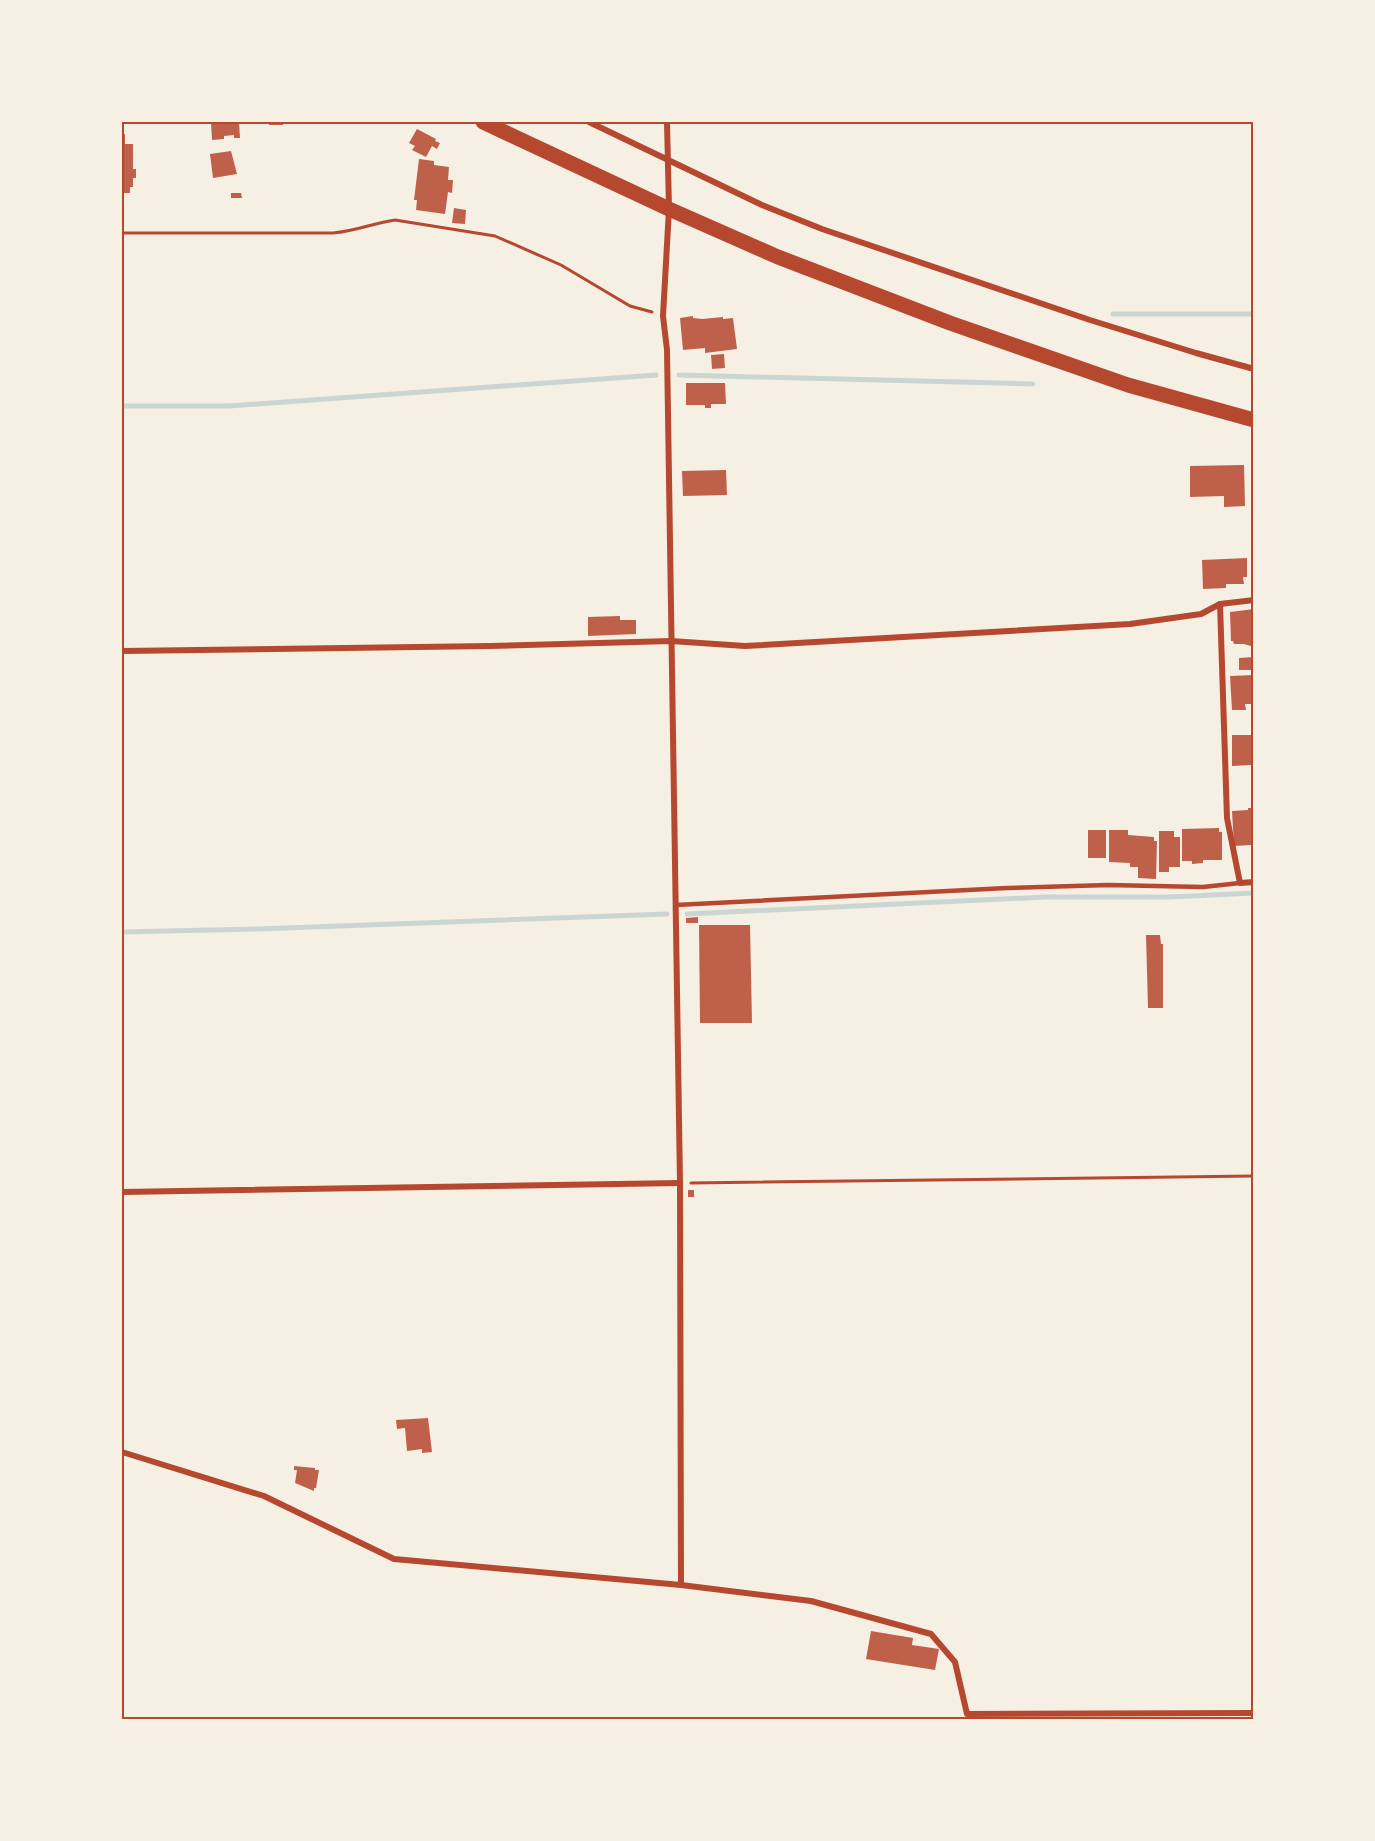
<svg xmlns="http://www.w3.org/2000/svg" width="1375" height="1841" font-family="Jost,sans-serif">
<style>
.lines{fill:none;stroke-linecap:round;stroke-linejoin:round}
.stream{stroke:#c9d6d2;stroke-width:5}
.building{fill:#bf614a}
.path{stroke:#b5482f;stroke-width:3}
.service{stroke:#b5482f;stroke-width:4.5}
.minor{stroke:#b5482f;stroke-width:6}
.trunk{stroke:#b5482f;stroke-width:15}
.neatline{fill:none;stroke:#b5482f;stroke-width:2}
</style>
<rect width="100%" height="100%" fill="#f6efe4"/>
<g class="lines">
<g class="stream">
<path d="M1113,314H1254"/>
<path d="M679,375L1033,384"/>
<path d="M122,406H229L656,375"/>
<path d="M687,914L1046,897H1169L1254,893"/>
<path d="M122,932L258,929L667,914"/>
</g>
</g>
<g class="building">
<path d="M211,122H239L240,138H234V135L224,136V139L212,140Z"/>
<path d="M268,122H283V125H269Z"/>
<path d="M417,129L436,139L435,141L440,143L437,149L432,146L426,157L412,150L415,146L409,143Z"/>
<path d="M122,134H125V144H133V169H136V178H133V187H130V193H122Z"/>
<path d="M231,151L237,174L213,178L210,154Z"/>
<path d="M419,159L434,161V165L449,167L448,180H453L452,193L448,192L445,214L416,210L417,200H414Z"/>
<path d="M231,193H241L242,198H231Z"/>
<path d="M454,208L466,210L465,224L452,223Z"/>
<path d="M693,316V318L702,319L723,317V319L733,318L737,349L705,353V348L683,350L680,318Z"/>
<rect x="1251" y="319" width="3" height="15"/>
<path d="M724,354L725,368L712,369L711,355Z"/>
<path d="M686,383H725L726,404H711V408H705V405H686Z"/>
<path d="M1244,465L1245,506L1224,507V496L1190,497V466Z"/>
<path d="M726,470L727,495L683,496L682,471Z"/>
<path d="M1247,558V577H1243L1244,584H1226V588L1203,589L1202,560Z"/>
<path d="M1254,609V647L1244,644H1234L1233,641H1231L1230,612Z"/>
<path d="M620,616V620H636V634L588,636V617Z"/>
<path d="M1254,657V670H1239V658Z"/>
<path d="M1254,675V704H1245L1246,710H1232L1230,676Z"/>
<path d="M1232,735H1254V763H1251V765L1232,766Z"/>
<path d="M1248,808H1254V843H1251V845L1234,846L1232,811L1248,810Z"/>
<path d="M1219,828V832H1222V860H1203V863L1192,864V861H1182V829Z"/>
<rect x="1088" y="830" width="18" height="28"/>
<path d="M1109,830H1128V835L1154,837V841H1157L1156,879L1138,878V867H1130V863L1109,862Z"/>
<path d="M1159,831H1174V837H1180V867H1169V872H1159Z"/>
<path d="M698,917V923H686V918Z"/>
<path d="M699,925H750L752,1023H700Z"/>
<path d="M1146,935H1160L1161,944H1163V1008H1148Z"/>
<rect x="688" y="1190" width="6" height="7"/>
<path d="M428,1418L432,1452L422,1453V1449L407,1451L405,1428L397,1429L396,1420Z"/>
<path d="M294,1466L315,1468V1470H319L316,1488H314V1491L295,1483L297,1470H294Z"/>
<path d="M871,1631L913,1638L912,1645L939,1649L935,1670L866,1659Z"/>
</g>
<g class="lines">
<g class="path">
<path d="M122,233H333C357,231 373,223 395,220L495,236L561,265L630,306L652,312"/>
<path d="M691,1183L1254,1176"/>
</g>
<path class="service" d="M676,905L1007,888L1108,885L1203,887L1240,883"/>
<g class="minor">
<path d="M589,122L762,205L822,229L1090,320L1196,353L1254,369"/>
<path d="M667,122L669,209L663,316L667,350L680,1183L681,1585"/>
<path d="M1220,604L1227,818L1240,883L1254,882"/>
<path d="M122,651L490,646L671,641L745,646L1130,624L1201,614L1220,604L1254,600"/>
<path d="M122,1192L680,1183"/>
<path d="M122,1452L264,1496L394,1559L681,1585L811,1601L931,1634L955,1662L967,1714L1254,1713"/>
</g>
<path class="trunk" d="M483,122L669,209L778,257L950,323L1128,385L1254,420"/>
</g>
<rect width="1375" height="1841" fill="none" stroke="#f6efe4" stroke-width="246"/>
<rect x="123" y="123" width="1129" height="1595" class="neatline"/>
</svg>
